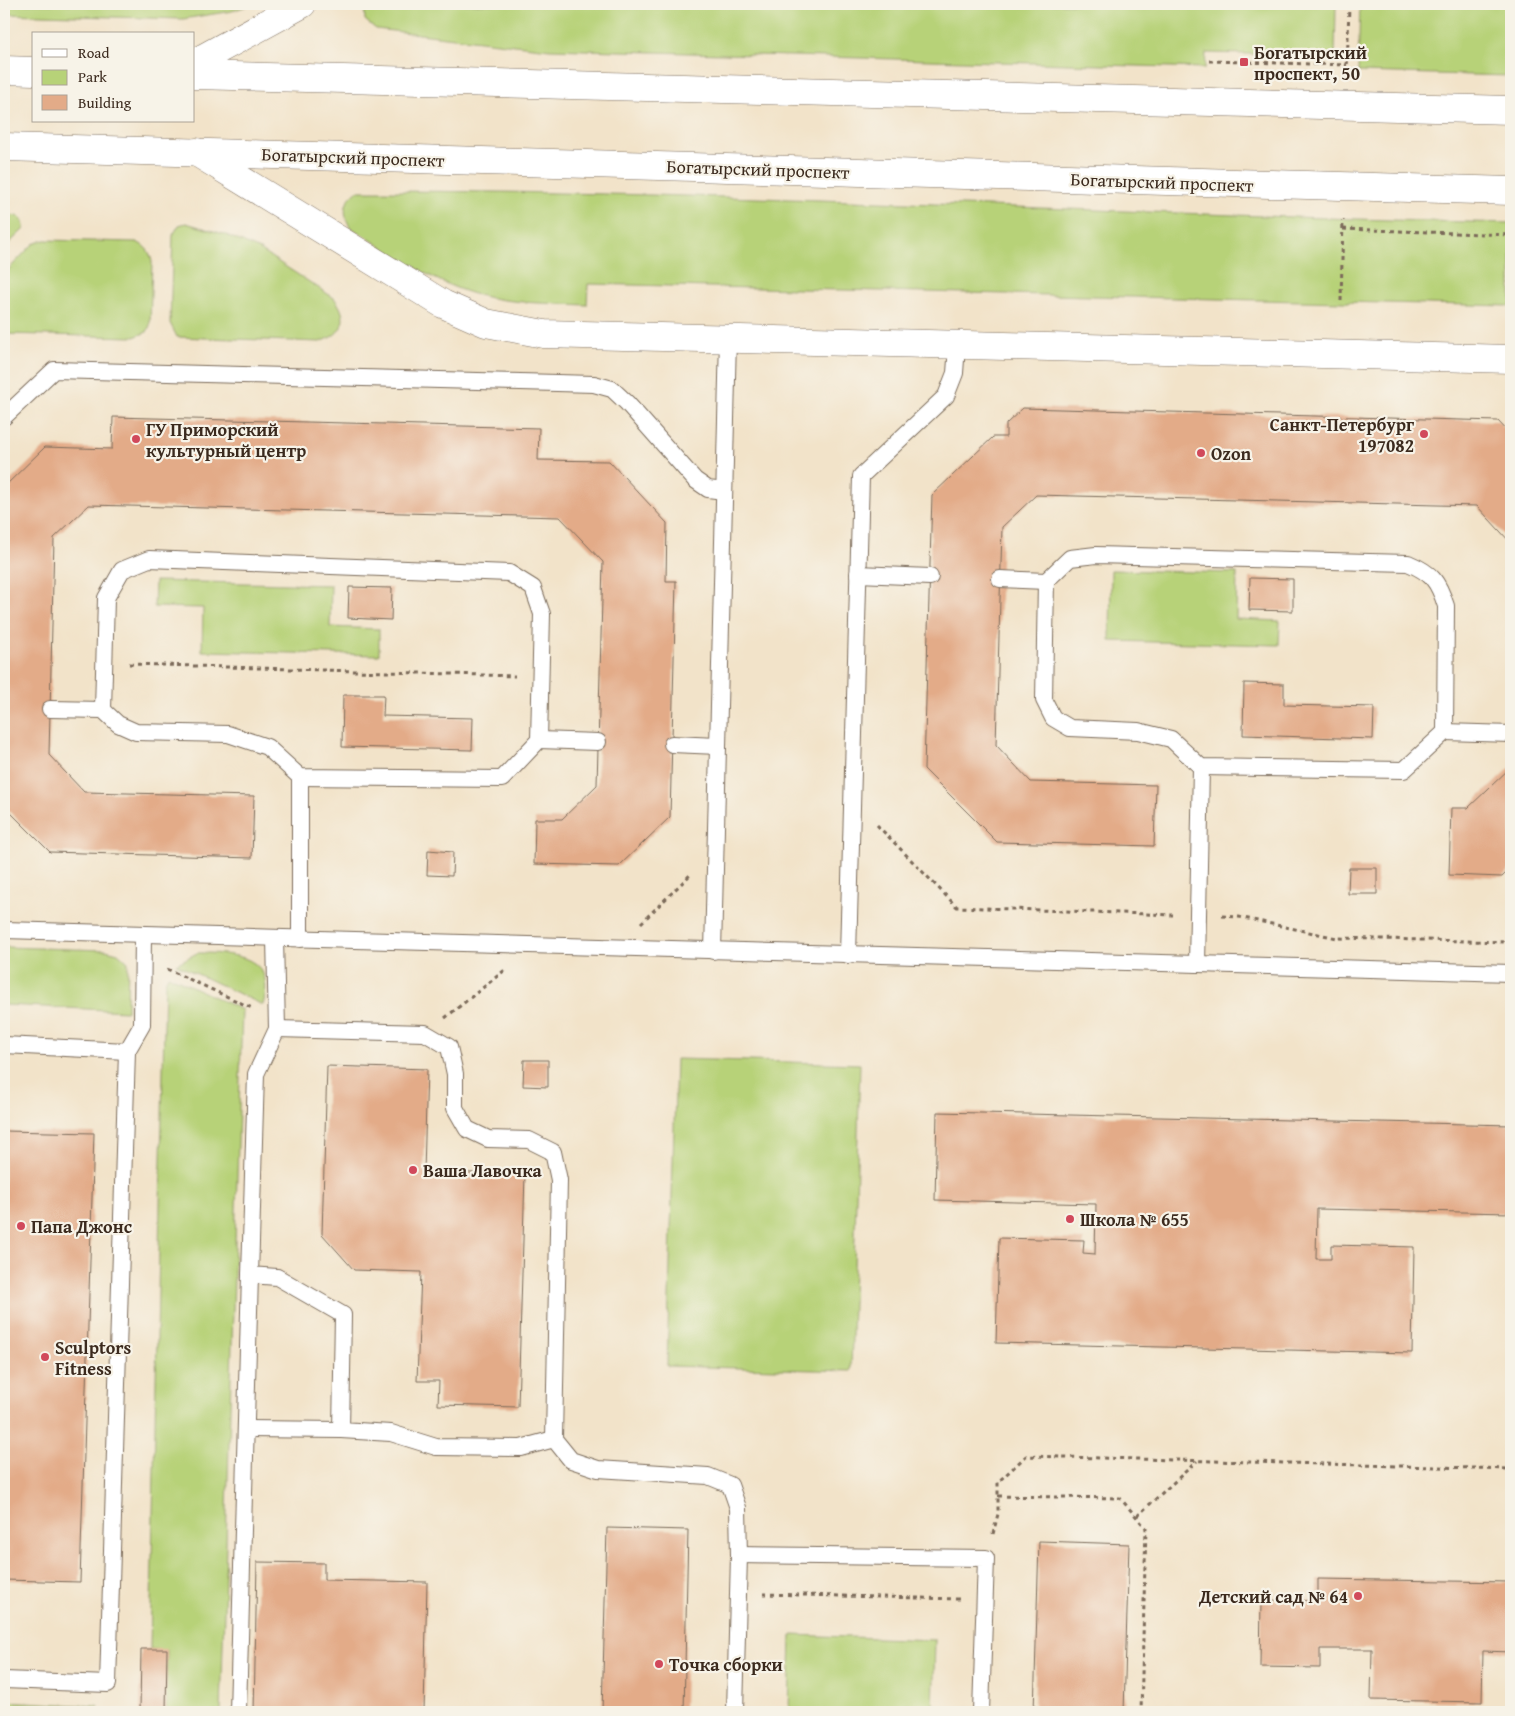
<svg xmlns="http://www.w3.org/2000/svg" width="1515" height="1716" font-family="'Gentium Book Plus',serif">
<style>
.green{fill:#b7d278;stroke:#797e4b}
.building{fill:#e3ab88}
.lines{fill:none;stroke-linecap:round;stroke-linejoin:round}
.lane-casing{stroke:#7b6b5a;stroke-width:18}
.street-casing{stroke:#7b6b5a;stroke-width:29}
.secondary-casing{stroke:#7b6b5a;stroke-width:29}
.path{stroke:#7b6b5a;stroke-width:3;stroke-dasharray:4 4;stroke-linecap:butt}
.lane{stroke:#fff;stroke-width:16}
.street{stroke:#fff;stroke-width:28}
.secondary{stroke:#fff;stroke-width:28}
.poi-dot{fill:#d1495b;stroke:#f7f3e8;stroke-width:2}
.labels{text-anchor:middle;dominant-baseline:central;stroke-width:4.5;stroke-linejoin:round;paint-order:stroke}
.poi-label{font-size:18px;font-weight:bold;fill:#3b2a1e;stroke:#f7f3e8;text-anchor:start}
.street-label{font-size:18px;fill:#3b2a1e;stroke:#f7f3e8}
</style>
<rect width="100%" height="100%" fill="#f7f3e8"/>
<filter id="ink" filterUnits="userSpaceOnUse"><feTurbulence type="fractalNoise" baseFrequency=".02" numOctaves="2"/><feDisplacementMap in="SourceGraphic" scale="10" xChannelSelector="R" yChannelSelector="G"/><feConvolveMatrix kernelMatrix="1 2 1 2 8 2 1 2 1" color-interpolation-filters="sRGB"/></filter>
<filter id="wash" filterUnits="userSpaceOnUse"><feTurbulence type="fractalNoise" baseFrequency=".0096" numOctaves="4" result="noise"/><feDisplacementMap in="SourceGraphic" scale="20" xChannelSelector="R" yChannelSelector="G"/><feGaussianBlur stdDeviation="1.12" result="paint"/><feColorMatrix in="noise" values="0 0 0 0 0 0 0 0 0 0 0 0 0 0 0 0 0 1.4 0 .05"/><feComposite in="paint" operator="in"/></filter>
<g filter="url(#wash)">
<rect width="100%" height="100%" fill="#f2e3c9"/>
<g class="green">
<path d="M4,4H253L232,11L183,19L4,14Z"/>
<path d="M364,4H1336L1335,56L1206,53L1205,68L550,49L376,29L365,20Z"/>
<path d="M1360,4H1511V76L1358,72Z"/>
<path d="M357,191C742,191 1127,215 1511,223V306L588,284L587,305C550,303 510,304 474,294C429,281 390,251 350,227C342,212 344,201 357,191Z"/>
<path d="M4,215C15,215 24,215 24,229L4,248Z"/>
<path d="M186,223L224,234L260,250L334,298C350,318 344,334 320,342L177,337L170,323L173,235L179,225Z"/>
<path d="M44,240L137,242C146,247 150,251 152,262L150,325L147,332L134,337L4,334V274L33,244Z"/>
<path d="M1111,570L1237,573L1236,619L1280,621L1279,645L1110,641Z"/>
<path d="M155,581L331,585L330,627L379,629V655L202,651L203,608L154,607Z"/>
<path d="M4,947L106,950L118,953L128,962L127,1011L4,1005Z"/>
<path d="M197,953C234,953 277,955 263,1005L176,964Z"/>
<path d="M168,975L242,1010L221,1712H166L167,1650L150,1649L165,983Z"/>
<path d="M676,1059L860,1064L851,1371L667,1366Z"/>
<path d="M791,1635L935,1640L933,1712H789Z"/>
<path d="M4,1701L98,1706V1712H4Z"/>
</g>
<g id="blocks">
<g class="building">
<path d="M1023,408L1498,421L1511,435V543L1477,506L1036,495L1002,527L996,745L1031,782L1156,785L1154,846L997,842L924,769L932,495L993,437H1006V424Z"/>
<path d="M113,417L539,428L538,460L609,461L667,523L666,581H676L670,817L619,866L534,864L535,819H562L597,785L603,562L560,517L89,505L54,538L49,755L84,792L254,796L252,858L50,852L4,806V487L45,447L112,449Z"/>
<path d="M1250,578L1293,579V611L1249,610Z"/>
<path d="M349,587L392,588L391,620L348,618Z"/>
<path d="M1244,683L1284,684V705L1374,707L1373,739L1243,735Z"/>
<path d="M343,695H384L383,716L473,718L472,750L342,747Z"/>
<path d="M1511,767V868L1502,877L1449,875L1451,808H1468Z"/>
<path d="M428,850L453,852L452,876L427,875Z"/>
<path d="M1349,868H1377V894H1348Z"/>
<path d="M524,1060H548V1087L523,1086Z"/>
<path d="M327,1066L427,1069L424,1172L525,1174L518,1407L438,1405L439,1381H417L421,1272L354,1270L322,1234Z"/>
<path d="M937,1112L1511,1125V1213L1317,1209L1316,1259H1331V1245L1414,1247L1412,1353L996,1343L999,1238L1084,1240L1083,1253L1095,1254L1096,1204L935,1200Z"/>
<path d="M4,1131L94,1133L80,1582L4,1580Z"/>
<path d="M607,1528L688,1530L684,1712H602Z"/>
<path d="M1039,1541L1129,1544L1124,1712H1034Z"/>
<path d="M257,1562L324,1563V1580L427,1582L424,1712H254Z"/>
<path d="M1318,1579L1511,1582V1652L1483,1651L1482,1702L1371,1700L1372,1649H1320V1668L1260,1667L1261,1600L1318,1601Z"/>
<path d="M141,1649H167L166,1712H140Z"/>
</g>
</g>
</g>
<g filter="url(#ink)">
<use href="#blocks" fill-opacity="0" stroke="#7b6b5a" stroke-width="1"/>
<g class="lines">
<defs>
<g id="lane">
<path d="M4,417L54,370L594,384L612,389L627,403L695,480L708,489L724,491"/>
<path d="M1096,555L1408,563C1432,573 1438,581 1446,606L1445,732L1404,770L1201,767L1171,739L1138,731L1070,728L1053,718L1044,700L1046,581L1070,558Z"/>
<path d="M858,574L930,577"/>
<path d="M1000,579L1046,581"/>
<path d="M50,709L103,710L118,724L136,732L228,734L267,747L300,777L502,779L539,740L542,614L533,588L509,573L149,559L122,570L106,598L103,710"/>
<path d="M1445,732L1511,734"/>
<path d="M539,740L598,742"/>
<path d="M672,744L718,746"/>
<path d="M300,777V939"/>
<path d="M4,930L1511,973"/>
<path d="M275,938L277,1029L256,1074L250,1275L277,1277L343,1315L341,1430L391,1433L436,1447L521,1448L554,1439"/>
<path d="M713,951L728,338"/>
<path d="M848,955L861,476L946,396L955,373L957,346"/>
<path d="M1197,964L1201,767"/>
<path d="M277,1029L425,1033L449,1047L455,1074V1108L467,1129L488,1139L529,1140L553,1152L559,1180L554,1439L571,1460L598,1469L708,1476L730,1485L738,1508L739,1555L735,1712"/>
<path d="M4,1045L127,1051"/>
<path d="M246,1429L341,1430"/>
<path d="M739,1555L986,1558L981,1712"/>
<path d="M4,1680L108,1684L127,1051L142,1025L143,934"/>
<path d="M238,1712L250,1275"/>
</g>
<g id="street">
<path d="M194,63L302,4"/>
<path d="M196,152L443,304L486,323L544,334L1511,359"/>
</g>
<g id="secondary">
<path d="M4,70L34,71"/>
<path d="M194,75L1511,110"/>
<path d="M4,147L1511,191"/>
</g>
</defs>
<use href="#lane" class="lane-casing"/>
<use href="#street" class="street-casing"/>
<use href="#secondary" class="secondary-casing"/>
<g class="path">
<path d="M1209,61L1347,65"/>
<path d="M1347,72L1349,4"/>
<path d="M1343,229L1511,235"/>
<path d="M1341,301L1343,220"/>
<path d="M129,664L515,676"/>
<path d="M877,825L957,907L1173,915"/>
<path d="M1222,916L1239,917L1337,938L1508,942L1511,939"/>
<path d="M641,923L690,875"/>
<path d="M167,969L252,1008"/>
<path d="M445,1018L505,970"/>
<path d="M998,1496L1120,1498L1146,1528L1141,1712"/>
<path d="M1137,1516L1197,1461"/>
<path d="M993,1534L998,1514V1482L1026,1456L1511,1469"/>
<path d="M763,1594L959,1599"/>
<path d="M759,1711L833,1712"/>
</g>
<use href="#lane" class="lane"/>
<use href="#street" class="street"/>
<use href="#secondary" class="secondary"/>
</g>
</g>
<g class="poi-dot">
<rect x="1239" y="57" width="10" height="10" rx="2.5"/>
<circle cx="1424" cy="434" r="5"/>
<circle cx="136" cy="439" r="5"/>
<circle cx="1201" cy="453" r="5"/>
<circle cx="413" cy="1170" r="5"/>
<circle cx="1070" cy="1219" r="5"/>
<circle cx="21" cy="1226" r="5"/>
<circle cx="45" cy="1357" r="5"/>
<circle cx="1358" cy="1596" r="5"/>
<circle cx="659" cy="1664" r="5"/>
</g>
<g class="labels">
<g class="poi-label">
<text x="1254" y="52">Богатырский<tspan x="1254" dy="21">проспект, 50</tspan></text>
<text x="1414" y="424" text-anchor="end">Санкт-Петербург<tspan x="1414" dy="21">197082</tspan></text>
<text x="146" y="429">ГУ Приморский<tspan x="146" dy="21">культурный центр</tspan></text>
<text x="1211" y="453">Ozon</text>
<text x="423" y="1170">Ваша Лавочка</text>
<text x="1080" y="1219">Школа № 655</text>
<text x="31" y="1226">Папа Джонс</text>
<text x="55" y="1347">Sculptors<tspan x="55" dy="21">Fitness</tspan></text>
<text x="1348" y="1596" text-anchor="end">Детский сад № 64</text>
<text x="669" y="1664">Точка сборки</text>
</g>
<g class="street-label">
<text transform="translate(353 157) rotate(2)">Богатырский проспект</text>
<text transform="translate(758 169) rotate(2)">Богатырский проспект</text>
<text transform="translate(1162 182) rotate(2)">Богатырский проспект</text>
</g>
</g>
<rect width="1515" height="1716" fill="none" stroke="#f7f3e8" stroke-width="20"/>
<rect x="32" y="32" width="162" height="90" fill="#f7f3e8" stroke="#aca397"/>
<rect x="42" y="49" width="25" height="8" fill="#ffffff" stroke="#aca397"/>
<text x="78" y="58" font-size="15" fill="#3b2a1e">Road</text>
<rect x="42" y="70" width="25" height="15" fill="#b7d278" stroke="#aca397"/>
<text x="78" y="82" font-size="15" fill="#3b2a1e">Park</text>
<rect x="42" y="95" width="25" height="15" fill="#e3ab88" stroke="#aca397"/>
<text x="78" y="108" font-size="15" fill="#3b2a1e">Building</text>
</svg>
